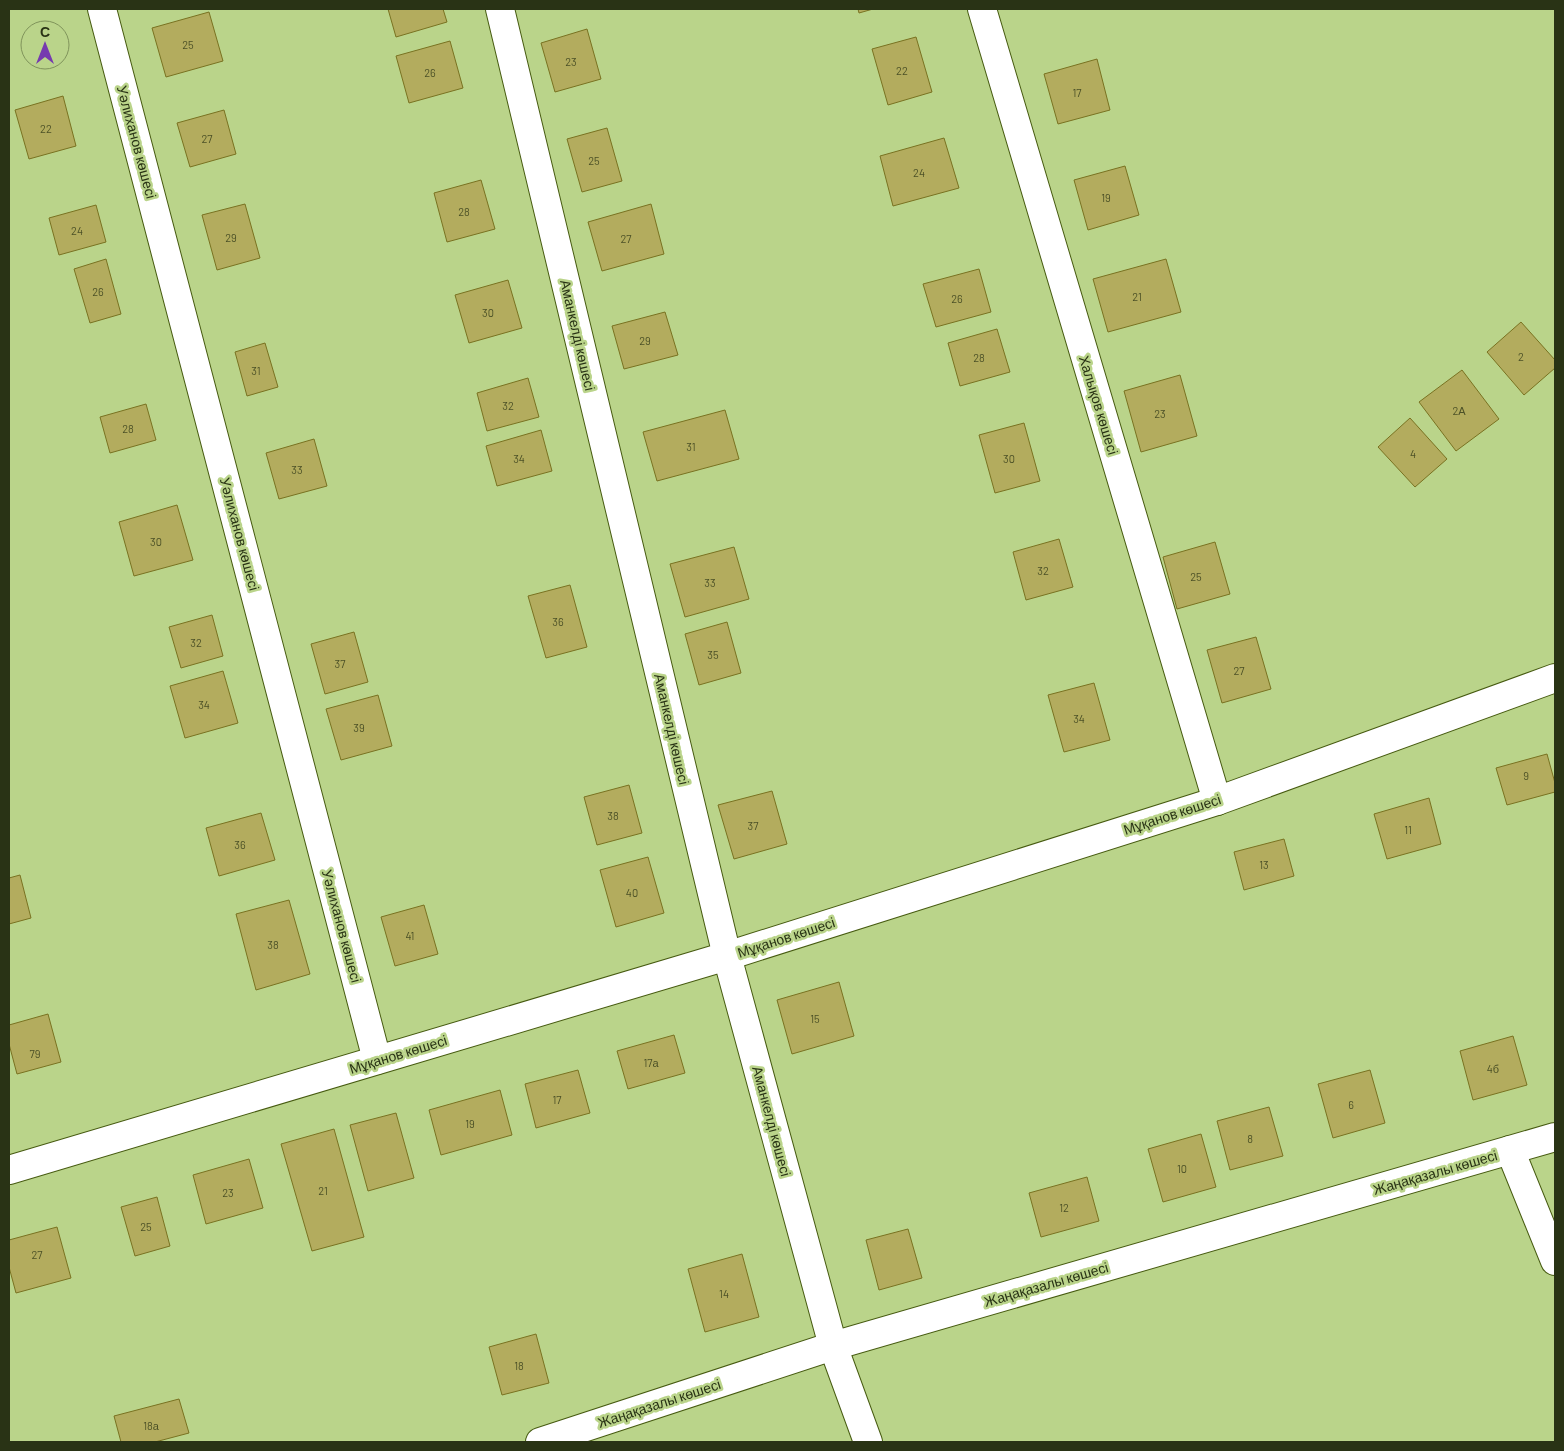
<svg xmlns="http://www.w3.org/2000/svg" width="1564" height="1451" font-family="Barlow,sans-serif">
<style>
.building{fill:#b3ac5e;stroke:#797221}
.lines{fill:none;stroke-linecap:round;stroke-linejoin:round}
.street-casing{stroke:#475b11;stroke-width:30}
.street{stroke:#fff;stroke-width:28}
.labels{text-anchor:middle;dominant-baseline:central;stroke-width:5;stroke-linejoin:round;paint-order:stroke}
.number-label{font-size:11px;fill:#4c5127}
.street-label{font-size:14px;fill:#293315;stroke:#bad48a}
</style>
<rect width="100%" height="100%" fill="#bad48a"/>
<g class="building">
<path d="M388,9H443L447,22L396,37Z"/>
<path d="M858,9H873L859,13Z"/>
<path d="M209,12L223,61L166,77L152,28Z"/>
<path d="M587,29L601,79L555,92L541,43Z"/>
<path d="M916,37L932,92L888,105L872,49Z"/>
<path d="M450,41L463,88L409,103L396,56Z"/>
<path d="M1097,59L1110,110L1058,124L1044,74Z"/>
<path d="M63,96L76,146L29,159L15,110Z"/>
<path d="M224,110L236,154L190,167L177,123Z"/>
<path d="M607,128L622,181L582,192L567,139Z"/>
<path d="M944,138L959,188L893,206L880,156Z"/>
<path d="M1125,166L1139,215L1088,230L1074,180Z"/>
<path d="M481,180L495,229L447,242L434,193Z"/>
<path d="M245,204L260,258L217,270L202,215Z"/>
<path d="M651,204L664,254L602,271L588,222Z"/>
<path d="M96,205L106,242L59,255L49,218Z"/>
<path d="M106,259L121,314L90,323L74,269Z"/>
<path d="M1166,259L1181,312L1108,332L1093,279Z"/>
<path d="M979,269L991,312L936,327L923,284Z"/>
<path d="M508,280L522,328L469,343L455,295Z"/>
<path d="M665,312L678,355L624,369L612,326Z"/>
<path d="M1521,322L1555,360V368L1524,395L1487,352Z"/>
<path d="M997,329L1010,372L960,386L948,343Z"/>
<path d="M265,343L278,387L247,396L235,352Z"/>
<path d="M1462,370L1499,419L1456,451L1419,402Z"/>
<path d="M1180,375L1197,436L1141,452L1124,391Z"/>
<path d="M528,378L539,417L487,431L477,393Z"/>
<path d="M146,404L156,440L110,453L100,417Z"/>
<path d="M725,410L739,459L657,481L643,432Z"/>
<path d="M1410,418L1447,459L1415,487L1378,447Z"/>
<path d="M1024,423L1040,481L995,493L979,435Z"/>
<path d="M541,430L552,471L497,486L486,446Z"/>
<path d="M314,439L327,486L279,499L266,453Z"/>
<path d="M177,505L193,560L134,576L119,522Z"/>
<path d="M1059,539L1073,587L1026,600L1013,552Z"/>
<path d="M1215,542L1230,594L1177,609L1163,557Z"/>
<path d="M734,547L749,599L685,617L670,564Z"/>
<path d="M570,585L587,647L546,658L528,596Z"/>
<path d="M212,615L223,656L181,668L169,627Z"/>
<path d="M727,622L741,673L699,685L685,634Z"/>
<path d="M354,632L368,682L325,694L311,644Z"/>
<path d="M1256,637L1271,689L1222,703L1207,650Z"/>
<path d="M223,671L238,723L185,738L170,686Z"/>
<path d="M1094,683L1110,740L1064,752L1048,695Z"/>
<path d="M378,695L392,746L341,760L326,709Z"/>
<path d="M1547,754L1555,783V792L1507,805L1496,768Z"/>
<path d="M629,785L642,833L597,845L584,797Z"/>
<path d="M772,791L787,844L734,859L718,805Z"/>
<path d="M1429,798L1441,844L1387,859L1374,814Z"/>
<path d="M261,813L275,860L219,876L206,828Z"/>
<path d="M1284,839L1294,876L1244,890L1234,852Z"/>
<path d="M648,857L664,913L616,927L600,870Z"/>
<path d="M20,875L31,918L9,924V878Z"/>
<path d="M289,900L310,974L256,990L236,914Z"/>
<path d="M424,905L438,954L395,966L381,917Z"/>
<path d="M839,982L854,1036L792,1054L777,1000Z"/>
<path d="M48,1014L61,1062L17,1074L9,1044V1025Z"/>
<path d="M674,1035L685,1073L628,1089L617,1051Z"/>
<path d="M1513,1036L1527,1085L1473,1100L1460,1051Z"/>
<path d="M578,1070L590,1113L536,1128L525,1084Z"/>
<path d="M1370,1070L1385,1123L1333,1138L1318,1084Z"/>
<path d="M500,1090L512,1135L441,1155L429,1110Z"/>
<path d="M1269,1107L1283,1156L1230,1170L1217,1121Z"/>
<path d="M396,1113L414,1178L368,1191L350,1125Z"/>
<path d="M334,1129L364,1237L312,1251L281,1144Z"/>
<path d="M1201,1134L1216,1187L1163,1202L1148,1149Z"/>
<path d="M249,1159L263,1208L206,1224L193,1175Z"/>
<path d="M1087,1177L1099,1221L1041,1237L1029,1193Z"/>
<path d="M157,1197L170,1246L135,1256L121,1207Z"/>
<path d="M57,1227L71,1278L16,1293L9,1267V1240Z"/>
<path d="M908,1229L922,1278L879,1290L866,1240Z"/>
<path d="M742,1254L759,1317L705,1332L688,1269Z"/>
<path d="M536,1334L549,1383L502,1395L489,1347Z"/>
<path d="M179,1399L189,1433L155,1442H121L114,1416Z"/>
</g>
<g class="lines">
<defs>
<g id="street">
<path d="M102,9L377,1060"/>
<path d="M500,9L727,956L833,1346L868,1442"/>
<path d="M982,9L1217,801"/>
<path d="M1510,1150L1555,1261"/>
<path d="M9,1170L727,956L1217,801L1555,678"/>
<path d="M540,1442L833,1346L1555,1137"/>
</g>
</defs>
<use href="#street" class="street-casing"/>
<use href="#street" class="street"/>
</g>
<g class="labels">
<g class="number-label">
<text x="188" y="44">25</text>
<text x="571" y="61">23</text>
<text x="902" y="70">22</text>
<text x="430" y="72">26</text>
<text x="1077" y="92">17</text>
<text x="46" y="128">22</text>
<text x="207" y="138">27</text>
<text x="594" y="160">25</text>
<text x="919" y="172">24</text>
<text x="1106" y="197">19</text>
<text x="464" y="211">28</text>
<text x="77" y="230">24</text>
<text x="231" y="237">29</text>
<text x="626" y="238">27</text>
<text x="98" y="291">26</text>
<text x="1137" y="296">21</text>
<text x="957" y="298">26</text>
<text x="488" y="312">30</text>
<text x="645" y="340">29</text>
<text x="1521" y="356">2</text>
<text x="979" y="357">28</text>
<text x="256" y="370">31</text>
<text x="508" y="405">32</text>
<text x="1459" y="410">2А</text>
<text x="1160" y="413">23</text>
<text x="128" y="428">28</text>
<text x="691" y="446">31</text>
<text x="1413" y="453">4</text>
<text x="519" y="458">34</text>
<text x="1009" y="458">30</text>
<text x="297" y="469">33</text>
<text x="156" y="541">30</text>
<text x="1043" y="570">32</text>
<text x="1196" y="576">25</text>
<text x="710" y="582">33</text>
<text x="558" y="621">36</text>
<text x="196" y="642">32</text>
<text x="713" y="654">35</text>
<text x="340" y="663">37</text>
<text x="1239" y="670">27</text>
<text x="204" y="704">34</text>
<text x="1079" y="718">34</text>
<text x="359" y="727">39</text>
<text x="1526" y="775">9</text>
<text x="613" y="815">38</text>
<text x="753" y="825">37</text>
<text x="1408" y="829">11</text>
<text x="240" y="844">36</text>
<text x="1264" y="864">13</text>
<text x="632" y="892">40</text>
<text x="410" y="935">41</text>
<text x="273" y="944">38</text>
<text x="815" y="1018">15</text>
<text x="35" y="1053">79</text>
<text x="651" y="1062">17а</text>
<text x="1493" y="1068">4б</text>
<text x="557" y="1099">17</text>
<text x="1351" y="1104">6</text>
<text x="470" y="1123">19</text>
<text x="1250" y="1138">8</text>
<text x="1182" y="1168">10</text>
<text x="323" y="1190">21</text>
<text x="228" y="1192">23</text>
<text x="1064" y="1207">12</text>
<text x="146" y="1226">25</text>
<text x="37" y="1254">27</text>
<text x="724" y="1293">14</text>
<text x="519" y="1365">18</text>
<text x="151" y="1425">18а</text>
</g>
<g class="street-label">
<text transform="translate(137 142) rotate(75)">Уәлиханов көшесі</text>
<text transform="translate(578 335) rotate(77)">Аманкелді көшесі</text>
<text transform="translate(1099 405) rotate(73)">Халықов көшесі</text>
<text transform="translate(240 534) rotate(75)">Уәлиханов көшесі</text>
<text transform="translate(672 729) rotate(77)">Аманкелді көшесі</text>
<text transform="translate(1172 814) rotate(-18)">Мұқанов көшесі</text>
<text transform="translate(342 926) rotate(75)">Уәлиханов көшесі</text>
<text transform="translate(786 937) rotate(-18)">Мұқанов көшесі</text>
<text transform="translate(398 1054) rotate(-17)">Мұқанов көшесі</text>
<text transform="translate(772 1121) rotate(75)">Аманкелді көшесі</text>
<text transform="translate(1435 1172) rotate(-16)">Жаңақазалы көшесі</text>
<text transform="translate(1046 1284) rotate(-16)">Жаңақазалы көшесі</text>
<text transform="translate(659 1403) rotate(-18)">Жаңақазалы көшесі</text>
</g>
</g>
<rect width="1564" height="1451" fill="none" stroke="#293315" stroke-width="20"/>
<g transform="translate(45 45)"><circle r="24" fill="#bad48a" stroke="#80945b"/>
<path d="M0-4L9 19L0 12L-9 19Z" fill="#763aaf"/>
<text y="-8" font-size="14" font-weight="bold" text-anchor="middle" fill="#293315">С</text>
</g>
</svg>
